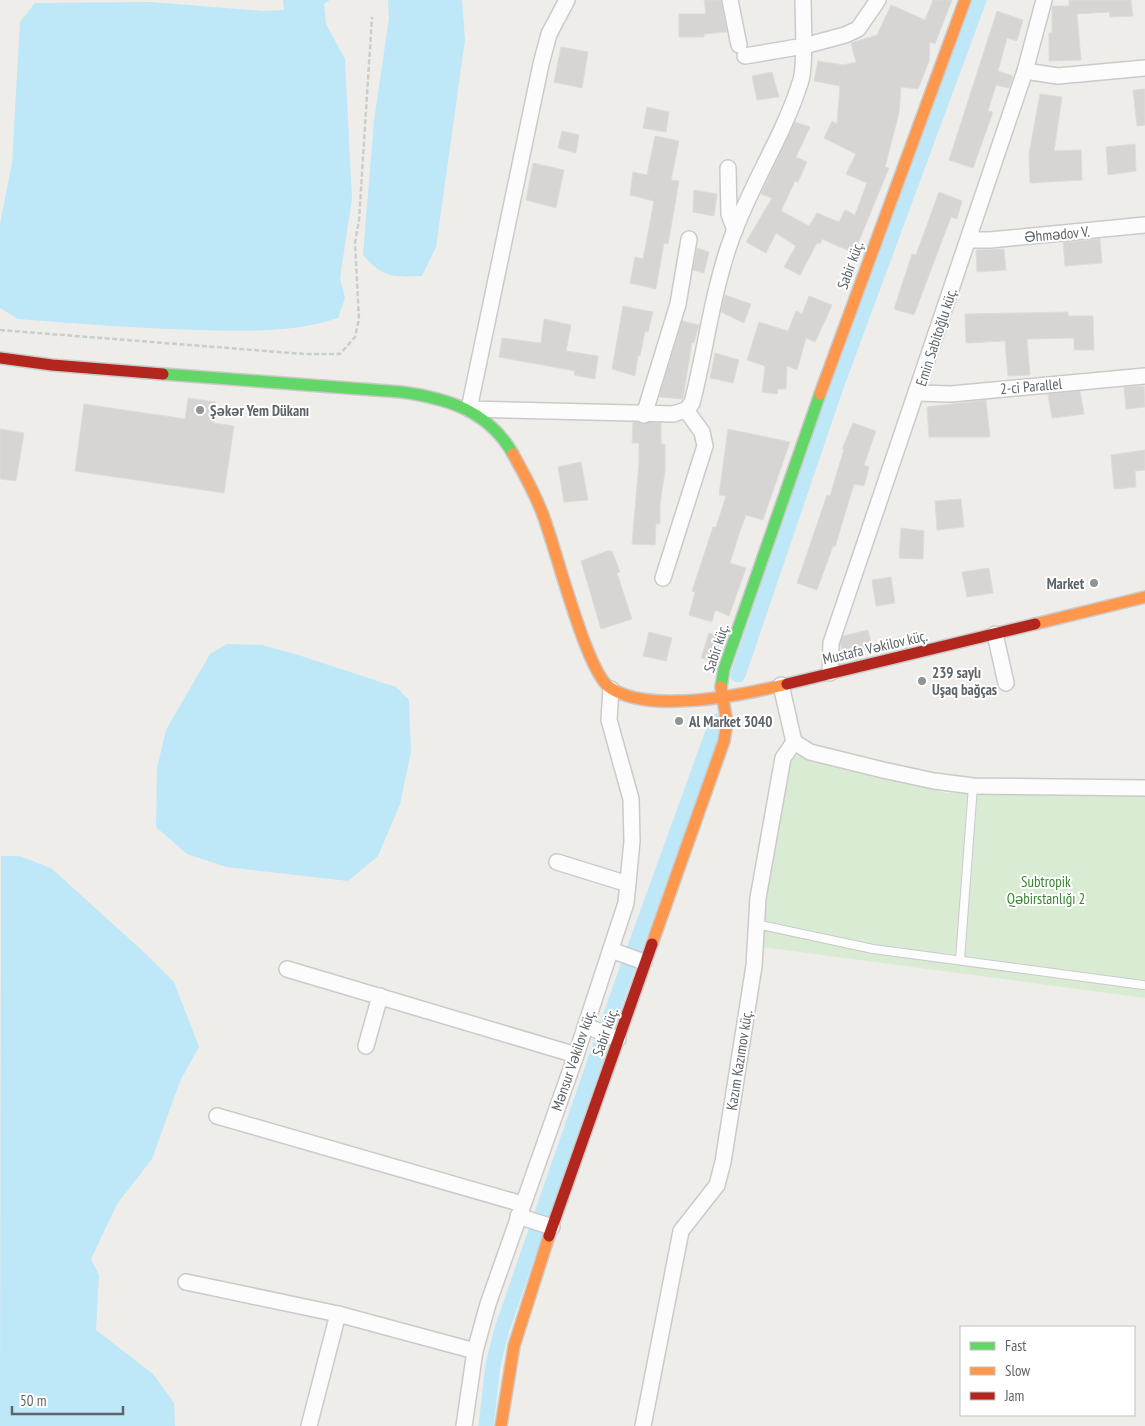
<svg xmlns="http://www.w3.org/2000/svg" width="1145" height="1426" font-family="'PT Sans Narrow',sans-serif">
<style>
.green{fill:#daebd4}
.water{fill:#bee7f8}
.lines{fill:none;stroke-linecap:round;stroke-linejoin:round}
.canal{stroke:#bee7f8;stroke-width:15}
.building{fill:#d6d5d3;stroke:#dedcd8}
.lane-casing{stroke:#cacaca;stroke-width:10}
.street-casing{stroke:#cacaca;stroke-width:18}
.fast-casing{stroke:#cacaca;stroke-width:14}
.slow-casing{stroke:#cacaca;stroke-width:14}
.jam-casing{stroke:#cacaca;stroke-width:14}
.path{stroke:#c8ceca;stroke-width:2.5;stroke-dasharray:5 2.5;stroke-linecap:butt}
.lane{stroke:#fdfcfc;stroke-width:8}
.street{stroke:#fdfcfc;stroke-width:15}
.fast{stroke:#63d668;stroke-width:11}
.slow{stroke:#ff974d;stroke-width:11}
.jam{stroke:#b3261e;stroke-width:11}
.poi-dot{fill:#919495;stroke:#fff;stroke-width:2}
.labels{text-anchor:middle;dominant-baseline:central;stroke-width:4;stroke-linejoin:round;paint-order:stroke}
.street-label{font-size:15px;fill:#5e6468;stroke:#fff}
.poi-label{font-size:15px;font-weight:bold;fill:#5e6468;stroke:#fff;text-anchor:start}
.park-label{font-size:15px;fill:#378530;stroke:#fff}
</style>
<rect width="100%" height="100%" fill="#efede9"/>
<path class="green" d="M793,755L946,793L1102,797L1145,794V998L762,947L765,896Z"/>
<g class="water">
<path d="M283,0H330L324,4L326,24L345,59L352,199L340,278L345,298L338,318C293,333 244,331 198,330C138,328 78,324 18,319L0,308V224L12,163L20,22L35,3L152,2L263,11L284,10Z"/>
<path d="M388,0H462L465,40L436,247L422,276C393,277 383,278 363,255L374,121L389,18Z"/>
<path d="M227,644L262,645L298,655L396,687L409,700L411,752L400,804L378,856L348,881L226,867L187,854L156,827L157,768L166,730L210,654Z"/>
<path d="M1,856H19L51,868L146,954L174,982L199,1047L180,1081L152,1159L117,1204L91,1259L99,1275L96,1330L153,1374L174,1403L175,1426H0Z"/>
</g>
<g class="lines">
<g class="canal">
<path d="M738,675L836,387L979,0"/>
<path d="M486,1426L493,1365L502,1329L622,983L717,721"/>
</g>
</g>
<g class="building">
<path d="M704,0H721L727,32L704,34V37H679V14H706Z"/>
<path d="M933,0H952L935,44L930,42L929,61L918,89L901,87L899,113L885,167L889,168L854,253L822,239L820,244L817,243L800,275L784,267L796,246L776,233L766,253L746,242L772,198L761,194L795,122L810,127L796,157L807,162L798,182L795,181L781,211L809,226L817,213L839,222L845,210L855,215L867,183L846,174L856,154L824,138L832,121L837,124L840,86L814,81L818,61L843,65L856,62L851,43L877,35L891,5L925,20Z"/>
<path d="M1069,0H1131L1133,16L1110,17L1109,12L1077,14L1081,60L1049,61V33H1052V6H1069Z"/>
<path d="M997,11L1023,20L1017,41L1007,38L998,71L1013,76L1009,88L996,85L988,111L993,112L973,168L949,160Z"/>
<path d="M561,47L588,52L582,88L554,82Z"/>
<path d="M772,72L779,97L757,100L752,76Z"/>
<path d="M1145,89V125L1137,126L1133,90Z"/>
<path d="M1040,94L1062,97L1054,151L1081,150L1082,180L1030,183L1029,154Z"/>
<path d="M647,107L669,112L666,132L643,128Z"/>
<path d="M562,131L579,135L576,153L558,148Z"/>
<path d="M655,136L679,141L671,180L679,181L668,244L664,243L656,289L630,283L635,257L643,259L654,201L630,195L633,172L647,175Z"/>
<path d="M1135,144L1136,171L1108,175L1106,147Z"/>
<path d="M533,163L564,170L556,208L526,200Z"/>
<path d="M694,190L717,194L714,216L693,212Z"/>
<path d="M939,192L962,201L957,219L951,217L914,315L894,309L912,254L916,255Z"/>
<path d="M1100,239L1102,263L1065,266L1063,242Z"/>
<path d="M697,248L709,252L704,273L693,270Z"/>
<path d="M1004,249L1006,270L977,272L976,250Z"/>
<path d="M725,295L751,304L744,323L721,312Z"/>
<path d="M809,296L832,305L824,323L815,342L806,338L797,370L787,366L786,389H778L777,394L762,392L765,366L747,360L759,322L788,331L796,311L802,314Z"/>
<path d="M623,306L653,312L648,332L645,331L640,356L638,355L635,376L612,369Z"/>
<path d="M1068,312V316H1093L1094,350H1074V338L1027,339L1030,375L1008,376L1005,341L966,343L965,314Z"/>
<path d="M544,319L571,325L566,351L598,356L595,379L574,375L575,371L499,357L502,338L541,343Z"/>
<path d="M682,321L699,325L694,343L692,342L683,399L659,397Z"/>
<path d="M715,353L739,360L733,383L710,378Z"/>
<path d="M1144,386L1145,407L1126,409L1124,387Z"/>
<path d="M1080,391L1084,414L1052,418L1048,394Z"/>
<path d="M188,398L216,402L213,423L234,426L224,493L75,471L84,404L185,419Z"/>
<path d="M986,400L990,437H929L927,407Z"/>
<path d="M633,422L661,423V444H665V471L660,504V524H656L655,545L632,544L639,462V443H632Z"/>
<path d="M853,423L876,431L864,465L869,467L864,486L854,484L835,547L833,546L817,590L797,583L827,495L830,496L844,449H842Z"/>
<path d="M0,429L24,433L16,481L0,479Z"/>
<path d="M728,429L790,442L763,520L746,515L740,531L730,563L746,568L729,616L715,610L712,622L689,615L695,592L692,591L713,527H716L726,496L719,495Z"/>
<path d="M1145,450V470L1135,471L1136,487L1114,489L1111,455Z"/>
<path d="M581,462L588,500L564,502L558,467Z"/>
<path d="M961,499L964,527L937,530L935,501Z"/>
<path d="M901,528L924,531L923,559L899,558Z"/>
<path d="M607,551H612L620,572L617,573L632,619L601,629L581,561Z"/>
<path d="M989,568L993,593L967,597L962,572Z"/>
<path d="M891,577L895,603L876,606L872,580Z"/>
<path d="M868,630L872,647L844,655L840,644L843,636Z"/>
<path d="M649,632L672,638L666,661L643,656Z"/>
<path d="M709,633L722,636L713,662L701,658Z"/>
</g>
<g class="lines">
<defs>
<g id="lane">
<path d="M756,924L873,949L1143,985"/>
<path d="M960,960L973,786"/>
</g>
<g id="street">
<path d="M567,0L549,34L541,64L469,409L673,414L686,410L692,403C706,349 712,293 731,240C750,185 784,136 801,80C804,70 803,57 804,46L845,35L858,29L878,0"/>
<path d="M730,0L739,45"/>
<path d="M745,56L804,46L803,0"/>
<path d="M1025,71L1058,76L1145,68"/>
<path d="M728,168L729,214L735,230"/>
<path d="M969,240H990L1145,225"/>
<path d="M917,393L951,394L1145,376"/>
<path d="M644,415L678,304L689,239"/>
<path d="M663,578L705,446L702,432L686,410"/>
<path d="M995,634L1006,683"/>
<path d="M830,673L831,643L1025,71L1044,0"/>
<path d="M794,742L810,752L883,770L934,781L973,786L1145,788"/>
<path d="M557,862L628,884"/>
<path d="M611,950L644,962"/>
<path d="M287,969L576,1055"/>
<path d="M586,1026L618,1039"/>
<path d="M366,1046L380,996"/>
<path d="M217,1116L522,1204"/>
<path d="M518,1216L552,1227"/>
<path d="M186,1282L338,1314L475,1351"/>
<path d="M309,1426L338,1314"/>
<path d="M464,1426L475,1351L488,1304L576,1055L626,903L632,841L631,799L609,720L611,689"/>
<path d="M643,1426L681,1231L717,1185L723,1162L754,966L758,898L783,758L794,742L781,685"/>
</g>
<g id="fast">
<path d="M163,374L401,392C447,398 489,411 513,454"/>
<path d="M721,687L724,669L820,394"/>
</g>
<g id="slow">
<path d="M820,394L965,0"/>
<path d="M513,454C524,474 535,493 543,515C556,549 586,670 609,687C648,715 744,695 787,684"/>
<path d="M1035,624L1145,597"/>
<path d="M652,944L724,741L727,723L721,687"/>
<path d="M501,1426L514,1346L549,1236"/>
</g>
<g id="jam">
<path d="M0,358L52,365L163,374"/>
<path d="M787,684L1035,624"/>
<path d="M549,1236L652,944"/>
</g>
</defs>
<use href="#lane" class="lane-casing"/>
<use href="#street" class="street-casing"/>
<use href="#fast" class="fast-casing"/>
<use href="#slow" class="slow-casing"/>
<use href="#jam" class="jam-casing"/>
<path class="path" d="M0,330L304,354H340L355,337L359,319L355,243L359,220L372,17"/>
<use href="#lane" class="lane"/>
<use href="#street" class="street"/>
<use href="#fast" class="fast"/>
<use href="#slow" class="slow"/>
<use href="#jam" class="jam"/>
</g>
<g class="poi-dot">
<circle cx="200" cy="410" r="5"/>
<circle cx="1094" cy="583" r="5"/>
<circle cx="922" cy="681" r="5"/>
<circle cx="679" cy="721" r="5"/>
</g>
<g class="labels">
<g class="street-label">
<text transform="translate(1057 234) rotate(-5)">Əhmədov V.</text>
<text transform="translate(850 265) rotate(-70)">Sabir küç.</text>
<text transform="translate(936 337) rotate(-72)">Emin Sabitoğlu küç.</text>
<text transform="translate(1031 386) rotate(-5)">2-ci Parallel</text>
<text transform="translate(875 647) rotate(-13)">Mustafa Vəkilov küç.</text>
<text transform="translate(716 648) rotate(-72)">Sabir küç.</text>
<text transform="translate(605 1032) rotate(-71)">Sabir küç.</text>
<text transform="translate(573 1060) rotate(-71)">Mənsur Vəkilov küç.</text>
<text transform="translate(739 1060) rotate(-81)">Kazım Kazımov küç.</text>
</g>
<g class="poi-label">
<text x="210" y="410">Şəkər Yem Dükanı</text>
<text x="1084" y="583" text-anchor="end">Market</text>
<text x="932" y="672">239 saylı<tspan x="932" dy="17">Uşaq bağças</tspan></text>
<text x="689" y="721">Al Market 3040</text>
</g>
<g class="park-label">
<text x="1046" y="881">Subtropik<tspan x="1046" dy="17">Qəbirstanlığı 2</tspan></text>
</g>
</g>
<rect x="960" y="1326" width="175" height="90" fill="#ffffff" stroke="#bfc1c3"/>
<rect x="970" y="1342" width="25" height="8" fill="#63d668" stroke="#bfc1c3"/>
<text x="1005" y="1351" font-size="15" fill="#5e6468">Fast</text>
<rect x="970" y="1367" width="25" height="8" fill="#ff974d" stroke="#bfc1c3"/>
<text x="1005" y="1376" font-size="15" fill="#5e6468">Slow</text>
<rect x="970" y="1392" width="25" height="8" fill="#b3261e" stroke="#bfc1c3"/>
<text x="1005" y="1401" font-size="15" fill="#5e6468">Jam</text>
<path d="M12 1406v8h111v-8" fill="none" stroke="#5e6468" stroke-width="2.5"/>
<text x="20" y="1406" font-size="15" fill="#5e6468" stroke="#ffffff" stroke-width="4" paint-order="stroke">50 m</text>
</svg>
